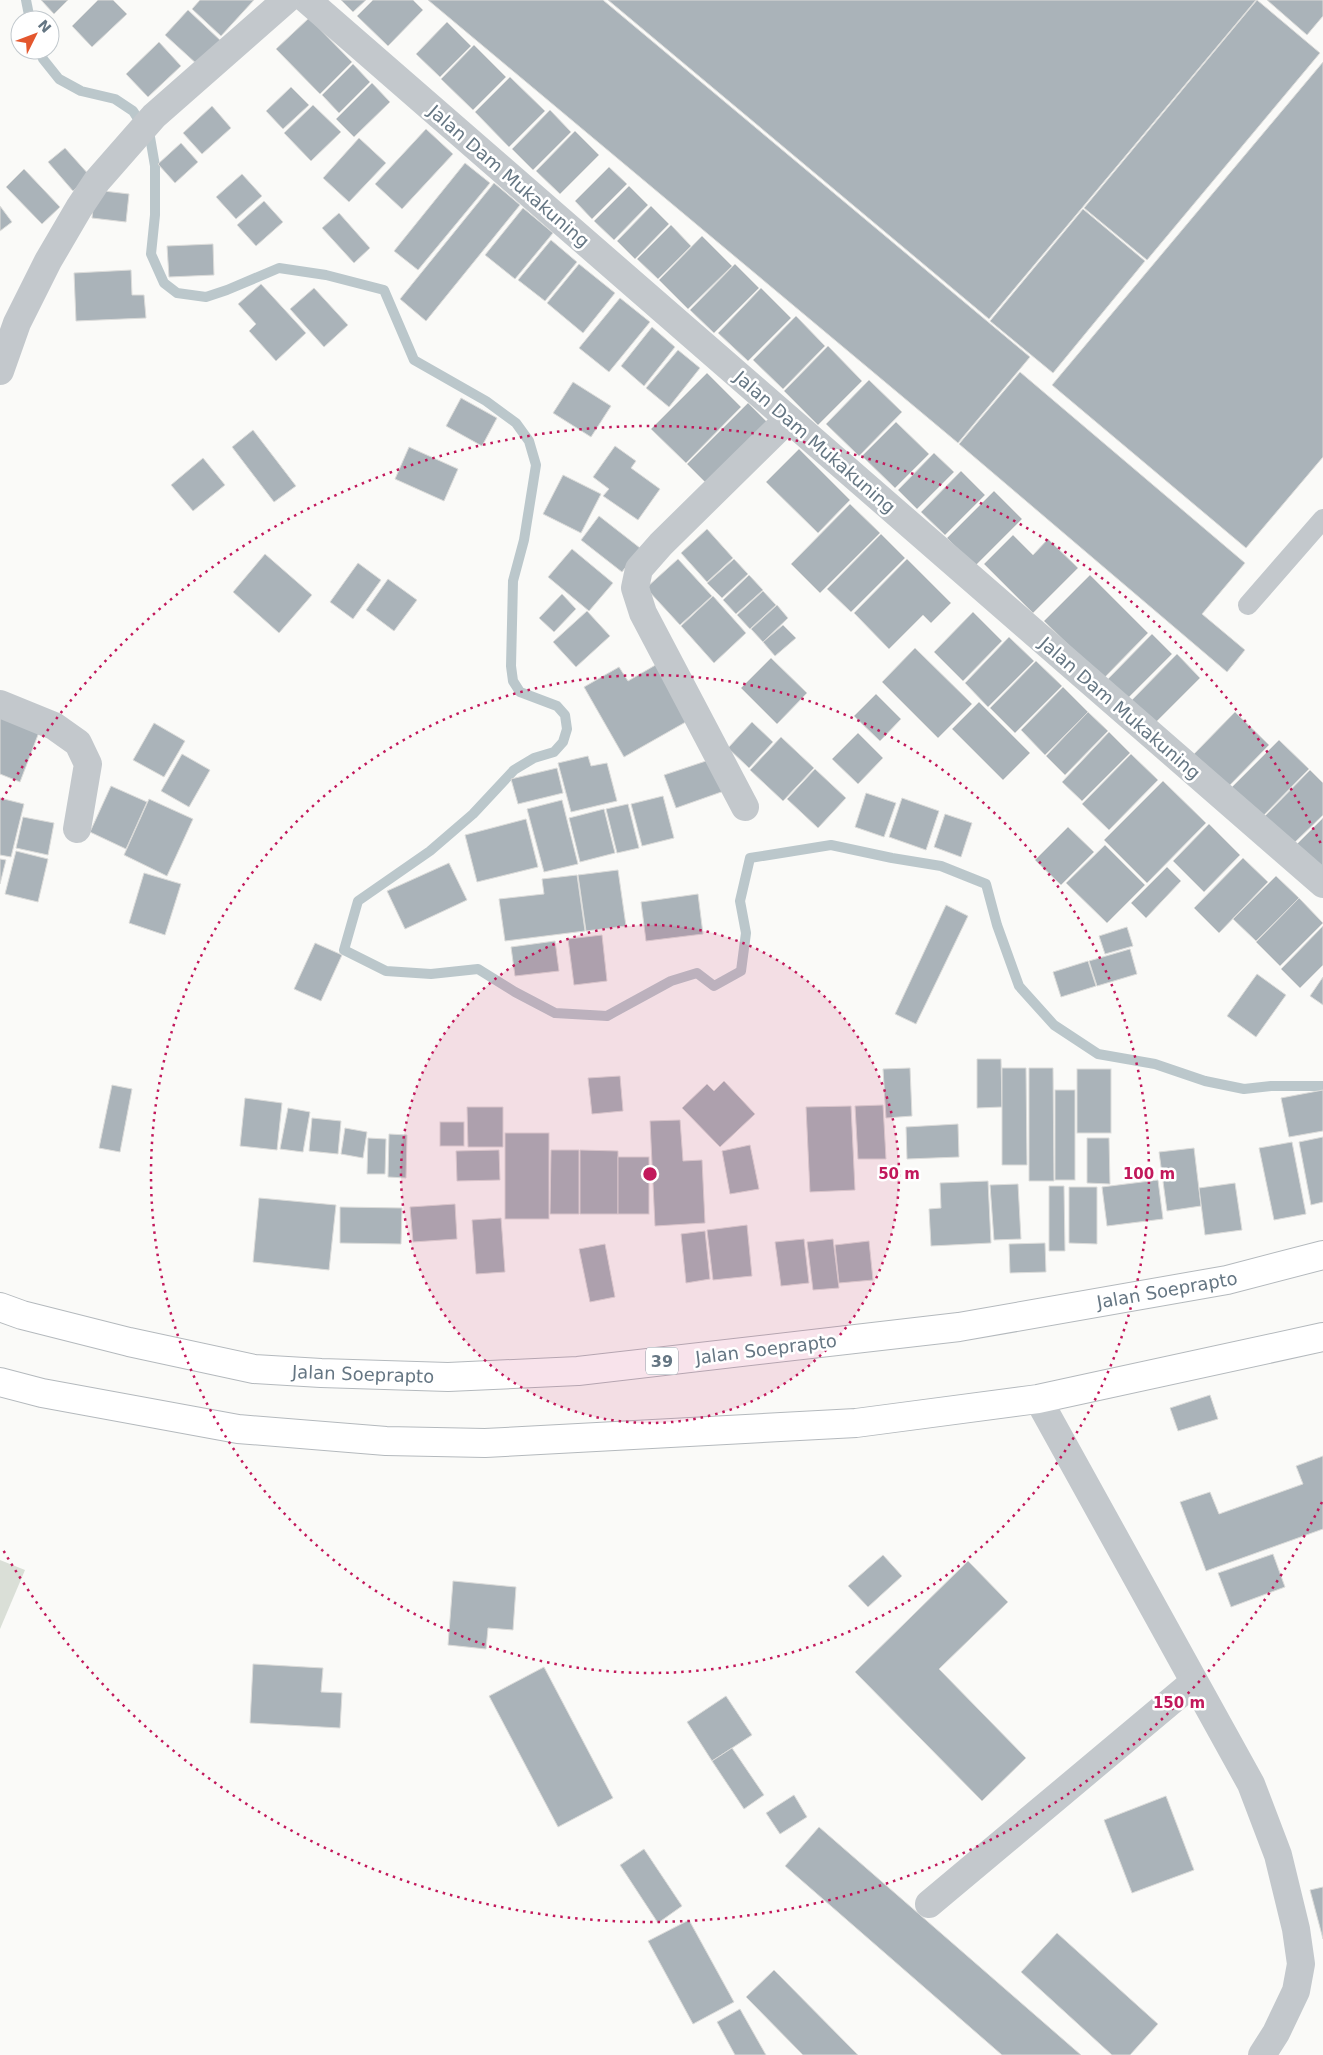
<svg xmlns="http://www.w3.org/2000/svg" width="1323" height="2055" font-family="'DejaVu Sans',sans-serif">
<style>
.green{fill:#dadfd7}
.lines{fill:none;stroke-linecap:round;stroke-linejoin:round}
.stream{stroke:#bbc7cb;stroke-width:10}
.building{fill:#aab3b9;stroke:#dcdcda}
.highway-casing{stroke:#b4b9bd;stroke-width:30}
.lane{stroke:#c3c8cc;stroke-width:20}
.street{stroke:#c3c8cc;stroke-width:28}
.highway{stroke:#fff;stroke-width:28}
.ring{fill:none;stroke:#c2185b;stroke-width:2.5;stroke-dasharray:2.5 5}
.labels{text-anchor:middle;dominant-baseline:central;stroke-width:5;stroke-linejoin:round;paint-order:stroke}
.shield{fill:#fff;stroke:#939fa8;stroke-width:1}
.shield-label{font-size:16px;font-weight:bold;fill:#657683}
.street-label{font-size:18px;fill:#657683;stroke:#fff}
.centre{fill:#c2185b;stroke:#fff;stroke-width:2.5}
.ring-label{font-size:15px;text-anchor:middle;font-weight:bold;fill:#c2185b;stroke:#fff;stroke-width:5;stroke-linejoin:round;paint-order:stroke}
</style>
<rect width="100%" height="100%" fill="#fafaf8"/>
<path class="green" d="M0,1560L25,1570L0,1629Z"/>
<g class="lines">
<g class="stream">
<path d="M26,0L30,20"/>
<path d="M40,50L43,59L59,79L81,91L115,99L133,111L150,137L155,166V215L151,254L164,283L177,293L206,297L227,290L279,268L326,275L384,290L414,360L486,401L516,423L529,441L536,465L524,540L513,581L511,666L513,681L520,692L557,706L565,715L567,729L563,742L554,752L534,758L514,770L473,814L430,851L358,901L344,950L386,971L431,974L478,969L515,992L555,1013L607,1016L671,981L697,973L714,986L741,971L746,933L740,901L750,858L831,845L892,858L941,866L986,884L997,925L1019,986L1054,1025L1098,1054L1155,1064L1205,1081L1244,1089L1271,1086H1323"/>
</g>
</g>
<g class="building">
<path d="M41,0H68L54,14Z"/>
<path d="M98,0H113L127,14L92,47L72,26Z"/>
<path d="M200,0H254L221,36L192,9Z"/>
<path d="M341,0H366L353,12Z"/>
<path d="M373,0H413L423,10L388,46L357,16Z"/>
<path d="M428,0H603L1030,357L958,443Z"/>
<path d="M608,0H1256L989,319Z"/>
<path d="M1257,0L1320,53L1147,260L1084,208Z"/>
<path d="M1267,0H1323V16L1307,35Z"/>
<path d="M188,10L222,42L199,66L165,35Z"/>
<path d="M309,18L352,62L320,94L276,49Z"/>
<path d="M447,22L471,46L440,77L416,54Z"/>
<path d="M159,42L181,66L148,97L126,74Z"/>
<path d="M474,45L506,77L473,110L441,79Z"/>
<path d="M1323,62V457L1246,548L1052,385Z"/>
<path d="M353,64L370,82L339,113L322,95Z"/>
<path d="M510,77L545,111L509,147L475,112Z"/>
<path d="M372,83L390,102L354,137L336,119Z"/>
<path d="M291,87L309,105L283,129L266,111Z"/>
<path d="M313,105L341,132L311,161L284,133Z"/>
<path d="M212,106L231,128L202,154L183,133Z"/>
<path d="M550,110L571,132L533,170L512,149Z"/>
<path d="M426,129L453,154L402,209L375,184Z"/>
<path d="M575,131L599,155L560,194L536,171Z"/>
<path d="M359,138L386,163L349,202L323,178Z"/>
<path d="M181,143L198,162L175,183L158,164Z"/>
<path d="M65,148L90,176L73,191L48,162Z"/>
<path d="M465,163L490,183L418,270L394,251Z"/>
<path d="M609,167L627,184L592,219L575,201Z"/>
<path d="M24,169L60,207L42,224L6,187Z"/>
<path d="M242,174L262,196L236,219L216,197Z"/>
<path d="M494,183L520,205L426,321L400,299Z"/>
<path d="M629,186L648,205L614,240L594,221Z"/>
<path d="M95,190L129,194L126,222L92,218Z"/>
<path d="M264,201L283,222L256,246L237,225Z"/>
<path d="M0,206L12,222L0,231Z"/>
<path d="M651,206L669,224L635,259L617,241Z"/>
<path d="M523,208L553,233L515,279L485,255Z"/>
<path d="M1083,209L1145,261L1053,373L990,321Z"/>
<path d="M339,213L370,248L354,263L322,228Z"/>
<path d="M671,225L691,246L658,279L637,259Z"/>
<path d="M702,236L732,266L688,309L659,280Z"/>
<path d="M551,240L577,262L545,301L518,280Z"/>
<path d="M213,244L214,275L169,277L167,246Z"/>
<path d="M579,264L615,293L583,333L547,303Z"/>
<path d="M735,264L759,288L714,333L690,310Z"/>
<path d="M131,270L132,295H144L146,318L76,321L74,273Z"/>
<path d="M261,284L306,333L276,361L249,331L256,324L238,304Z"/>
<path d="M314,288L348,325L324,347L290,309Z"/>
<path d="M761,288L791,318L748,361L718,333Z"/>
<path d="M620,298L650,322L609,372L579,348Z"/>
<path d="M796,316L825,346L783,389L753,360Z"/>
<path d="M652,327L675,347L644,386L621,366Z"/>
<path d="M828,346L862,381L818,425L784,391Z"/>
<path d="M678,350L700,368L669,407L646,388Z"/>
<path d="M1020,372L1245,563L1202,614L1245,650L1227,672L959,444Z"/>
<path d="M707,373L741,407L686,463L651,429Z"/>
<path d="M869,380L902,412L859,456L826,424Z"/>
<path d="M573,382L611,406L591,437L553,413Z"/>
<path d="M461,398L497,418L482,446L446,426Z"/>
<path d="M748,403L772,427L712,489L687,464Z"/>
<path d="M896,422L929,454L895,488L862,456Z"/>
<path d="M253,430L296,486L274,502L232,447Z"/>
<path d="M615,446L636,461L631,468L660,489L638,520L603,496L609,489L593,477Z"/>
<path d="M409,447L458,469L444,501L395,479Z"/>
<path d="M799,449L850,500L818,533L766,482Z"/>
<path d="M934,453L954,472L917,509L898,490Z"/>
<path d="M203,458L225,485L193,511L171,485Z"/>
<path d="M961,471L985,495L945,535L921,512Z"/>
<path d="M563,475L601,494L581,533L543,514Z"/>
<path d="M994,491L1022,519L975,566L947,538Z"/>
<path d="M850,504L880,533L820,593L791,564Z"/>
<path d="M599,516L640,548L622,572L581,540Z"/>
<path d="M707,529L733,558L707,582L681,553Z"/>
<path d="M881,534L905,558L851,612L827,589Z"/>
<path d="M1013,535L1033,555L1048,539L1078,568L1033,613L984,564Z"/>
<path d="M572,549L613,583L589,611L548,577Z"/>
<path d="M265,554L312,595L279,633L233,592Z"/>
<path d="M678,559L712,596L680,625L646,588Z"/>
<path d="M734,559L748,574L722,598L707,583Z"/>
<path d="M907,559L951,603L931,623L923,615L889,649L854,613Z"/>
<path d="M358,563L381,580L353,619L330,602Z"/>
<path d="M749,575L763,590L736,614L723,600Z"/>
<path d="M1090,575L1148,633L1103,679L1044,621Z"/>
<path d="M388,579L417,600L394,631L366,610Z"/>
<path d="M763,591L776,605L750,629L737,615Z"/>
<path d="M562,594L576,609L554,632L539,618Z"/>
<path d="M713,596L746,633L714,663L681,626Z"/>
<path d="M777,605L788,618L763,642L751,629Z"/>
<path d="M587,611L610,636L576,667L553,642Z"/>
<path d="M973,612L1002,641L963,681L934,652Z"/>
<path d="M783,625L796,638L775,656L763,642Z"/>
<path d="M1152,634L1172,654L1125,701L1105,682Z"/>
<path d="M1009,637L1034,661L988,707L965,683Z"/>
<path d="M915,648L972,704L938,738L882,682Z"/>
<path d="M1177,654L1200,678L1153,725L1130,702Z"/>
<path d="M771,658L807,693L777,724L741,688Z"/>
<path d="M1036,661L1062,686L1015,733L990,708Z"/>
<path d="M659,663L691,719L624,757L584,687L619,667L628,681Z"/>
<path d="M1063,687L1088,712L1045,755L1021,730Z"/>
<path d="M876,694L901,719L880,741L854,716Z"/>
<path d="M979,702L1030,753L1003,780L952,729Z"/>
<path d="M0,711L41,727L20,782L0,774Z"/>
<path d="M1088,712L1108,731L1065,775L1046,756Z"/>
<path d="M1235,712L1269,745L1228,787L1194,754Z"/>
<path d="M752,722L773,742L749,768L728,748Z"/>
<path d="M154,723L185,741L164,777L133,760Z"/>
<path d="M1109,732L1130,753L1082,801L1062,782Z"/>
<path d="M858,733L883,758L858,784L832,759Z"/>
<path d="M781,737L814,768L783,801L750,770Z"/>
<path d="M1279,740L1309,769L1262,817L1232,787Z"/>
<path d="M182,754L210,770L189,807L161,791Z"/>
<path d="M1131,754L1158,780L1109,830L1082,804Z"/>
<path d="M588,756L591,766L607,763L617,801L571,812L558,763Z"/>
<path d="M715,758L727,790L676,808L664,775Z"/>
<path d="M557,768L563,793L518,804L511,779Z"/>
<path d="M815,769L846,798L818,828L787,799Z"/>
<path d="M1310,770L1323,783V815L1291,846L1263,818Z"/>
<path d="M1163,781L1206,823L1147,883L1104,840Z"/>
<path d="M111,786L147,802L126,849L90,832Z"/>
<path d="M866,793L896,803L884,837L855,827Z"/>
<path d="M663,796L674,838L642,846L631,804Z"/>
<path d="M0,798L24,804L11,857L0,855Z"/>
<path d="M902,798L939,811L926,850L889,837Z"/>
<path d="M149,799L193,819L167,876L124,855Z"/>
<path d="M562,800L578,864L544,872L527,809Z"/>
<path d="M628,804L639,848L617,853L606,809Z"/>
<path d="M604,809L615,853L580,862L569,818Z"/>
<path d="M945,814L972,823L961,857L934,847Z"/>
<path d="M23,817L54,823L48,855L16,848Z"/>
<path d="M1323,818V872L1296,845Z"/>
<path d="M526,819L538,867L477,882L465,835Z"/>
<path d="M1209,824L1240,855L1204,892L1173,861Z"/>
<path d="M1068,827L1094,852L1061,885L1035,860Z"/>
<path d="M1105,845L1145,885L1107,923L1066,883Z"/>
<path d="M16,851L48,859L38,902L5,894Z"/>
<path d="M1243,858L1268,882L1219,933L1194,908Z"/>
<path d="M0,859L6,860L0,884Z"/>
<path d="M449,863L467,900L405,929L387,891Z"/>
<path d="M1167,867L1181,881L1146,918L1131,903Z"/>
<path d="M618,870L626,926L586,931L578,875Z"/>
<path d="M144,873L181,884L165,935L129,923Z"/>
<path d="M577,875L585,931L505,941L499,899L544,894L542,879Z"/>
<path d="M1276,876L1299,898L1256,941L1233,919Z"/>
<path d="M698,894L703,934L646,941L641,902Z"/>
<path d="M1299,898L1323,923L1280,966L1256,942Z"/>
<path d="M946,905L968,916L916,1024L895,1014Z"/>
<path d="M1323,926V965L1300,988L1281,969Z"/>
<path d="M1127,927L1133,946L1105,954L1099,936Z"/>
<path d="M602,935L607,981L574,985L568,939Z"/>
<path d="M555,941L559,971L515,976L511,947Z"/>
<path d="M315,943L342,955L321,1001L294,989Z"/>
<path d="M1130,949L1137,974L1097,986L1089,961Z"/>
<path d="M1088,961L1096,986L1061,997L1053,972Z"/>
<path d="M1257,974L1286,995L1256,1037L1227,1016Z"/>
<path d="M1323,977V1005L1310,996Z"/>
<path d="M977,1059H1001L1002,1107L977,1108Z"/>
<path d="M910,1068L912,1116L886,1118L883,1069Z"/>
<path d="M1002,1068H1026L1027,1165H1002Z"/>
<path d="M1029,1068H1053L1054,1181H1029Z"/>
<rect x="1077" y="1069" width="34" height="64"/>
<path d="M620,1076L623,1111L592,1114L588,1078Z"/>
<path d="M724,1081L755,1114L720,1147L682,1108L707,1084L714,1091Z"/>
<path d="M112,1085L132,1089L120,1152L99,1148Z"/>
<rect x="1055" y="1090" width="20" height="90"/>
<path d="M1323,1090V1131L1289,1137L1281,1098Z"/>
<path d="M245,1098L282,1103L277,1150L240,1146Z"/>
<path d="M883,1105L886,1159H858L855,1106Z"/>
<path d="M851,1106L855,1190L810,1192L806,1107Z"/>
<path d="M467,1107H503V1147H468Z"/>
<path d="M288,1108L310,1112L303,1152L280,1149Z"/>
<path d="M312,1118L341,1121L338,1154L309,1151Z"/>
<path d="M680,1120L683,1161L702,1160L705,1223L655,1226L650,1121Z"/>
<rect x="440" y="1122" width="24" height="24"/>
<path d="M958,1124L959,1157L907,1159L906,1127Z"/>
<path d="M345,1128L367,1132L363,1158L341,1154Z"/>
<rect x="505" y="1133" width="44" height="86"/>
<path d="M389,1134L407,1135L406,1178L388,1177Z"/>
<path d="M1323,1137V1202L1311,1205L1299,1142Z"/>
<path d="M368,1138L386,1139L385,1174H367Z"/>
<path d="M1087,1138H1109L1110,1184L1087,1183Z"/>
<path d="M1292,1142L1306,1214L1274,1220L1259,1148Z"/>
<path d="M750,1145L759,1189L730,1194L722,1151Z"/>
<path d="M1194,1148L1201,1206L1167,1211L1159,1152Z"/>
<path d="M499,1150L500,1180L457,1181L456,1151Z"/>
<path d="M551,1150H579V1214H550Z"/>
<path d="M580,1150L618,1151V1214H580Z"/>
<rect x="618" y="1157" width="31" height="57"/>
<path d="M1158,1180L1163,1219L1107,1226L1102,1187Z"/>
<path d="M988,1181L991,1243L931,1246L929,1209L941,1208L940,1183Z"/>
<path d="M1235,1183L1242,1230L1205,1235L1199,1188Z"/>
<path d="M1018,1184L1021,1239L994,1240L990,1185Z"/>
<path d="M1049,1186H1064L1065,1251H1049Z"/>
<path d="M1069,1187H1097V1244L1069,1243Z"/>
<path d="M259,1198L336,1205L329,1270L253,1262Z"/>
<path d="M455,1204L457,1239L413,1242L410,1207Z"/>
<path d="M340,1207L402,1208L401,1244L340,1243Z"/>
<path d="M501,1218L505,1272L476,1274L472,1220Z"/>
<path d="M747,1225L752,1276L713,1280L707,1230Z"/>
<path d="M705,1231L710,1279L686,1283L681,1234Z"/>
<path d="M804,1239L809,1283L781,1286L775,1242Z"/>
<path d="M833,1239L839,1288L813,1290L807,1242Z"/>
<path d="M869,1241L873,1280L839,1283L835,1245Z"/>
<path d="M1045,1243L1046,1272L1010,1273L1009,1244Z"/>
<path d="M605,1244L615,1297L590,1302L579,1249Z"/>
<path d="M1210,1395L1218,1419L1178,1431L1170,1408Z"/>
<path d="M1323,1456V1529L1206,1571L1180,1502L1210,1492L1219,1514L1303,1484L1296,1466Z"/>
<path d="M1273,1554L1285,1587L1231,1607L1218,1573Z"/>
<path d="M883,1555L902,1576L868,1607L848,1586Z"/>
<path d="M968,1561L1008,1602L939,1669L1026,1758L982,1801L855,1672Z"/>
<path d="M453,1581L516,1587L513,1630L488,1628L486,1649L448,1645Z"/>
<path d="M253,1664L323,1668L321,1692L342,1693L340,1728L250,1723Z"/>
<path d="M544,1667L613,1798L558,1827L489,1696Z"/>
<path d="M726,1696L752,1735L712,1761L687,1722Z"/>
<path d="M732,1748L764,1795L744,1809L712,1761Z"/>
<path d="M794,1795L807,1817L780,1834L766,1813Z"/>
<path d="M1166,1796L1194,1870L1132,1893L1104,1820Z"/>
<path d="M819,1827L1081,2055H1002L785,1866Z"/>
<path d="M644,1849L682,1906L658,1923L620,1865Z"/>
<path d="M1323,1887V1939L1310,1890Z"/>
<path d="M689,1920L734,2002L693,2024L648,1941Z"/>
<path d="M1057,1933L1158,2024L1130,2055H1112L1021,1972Z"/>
<path d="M774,1970L858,2055H803L746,1997Z"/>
<path d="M740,2009L766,2055H735L717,2022Z"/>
</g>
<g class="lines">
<defs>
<g id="highway">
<path d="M0,1307L22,1315L129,1342L254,1369L321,1373L448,1377L578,1371L959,1327L1227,1280L1323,1255"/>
<path d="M0,1382L42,1393L238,1429L386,1441L485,1443L856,1423L1038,1399L1323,1337"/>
</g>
</defs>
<use href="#highway" class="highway-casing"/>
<path class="lane" d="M1248,605L1323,519"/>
<g class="street">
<path d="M307,0L1323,884"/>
<path d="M0,371L17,323L48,261L79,208L97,181L154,116L286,0"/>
<path d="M0,704L54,726L78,743L88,764L77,829"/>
<path d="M745,807L643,613L635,588L639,569L661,544L788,419"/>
<path d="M1038,1399L1251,1784L1278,1855L1296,1929L1301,1964L1296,1991L1276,2033L1262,2055"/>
<path d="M929,1904L1194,1682"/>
</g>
<use href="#highway" class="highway"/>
</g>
<circle cx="650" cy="1174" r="249" fill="#c2185b" fill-opacity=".12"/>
<g class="ring">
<circle cx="650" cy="1174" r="249"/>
<circle cx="650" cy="1174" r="499"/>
<path d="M1322 1502A748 748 0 0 1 2 1548M2 800A748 748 0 0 1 1322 846"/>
</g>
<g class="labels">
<rect class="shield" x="646" y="1347.5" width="32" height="27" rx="4"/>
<g class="shield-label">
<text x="662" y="1361">39</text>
</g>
<g class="street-label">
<text transform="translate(509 176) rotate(41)">Jalan Dam Mukakuning</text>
<text transform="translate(815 442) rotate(41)">Jalan Dam Mukakuning</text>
<text transform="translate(1120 708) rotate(41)">Jalan Dam Mukakuning</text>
<text transform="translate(1167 1290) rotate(-10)">Jalan Soeprapto</text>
<text transform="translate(766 1349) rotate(-7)">Jalan Soeprapto</text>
<text transform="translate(363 1374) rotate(2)">Jalan Soeprapto</text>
</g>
</g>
<circle cx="650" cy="1174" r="8" class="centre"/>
<g class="ring-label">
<text x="899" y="1179">50 m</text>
<text x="1149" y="1179">100 m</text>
<text x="1179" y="1708">150 m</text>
</g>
<g transform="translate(35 35) rotate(48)"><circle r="24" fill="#ffffff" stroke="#c1c8cd"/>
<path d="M0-4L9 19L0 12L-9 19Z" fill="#e4572e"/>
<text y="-8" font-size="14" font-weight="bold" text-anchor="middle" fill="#657683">N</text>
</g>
</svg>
